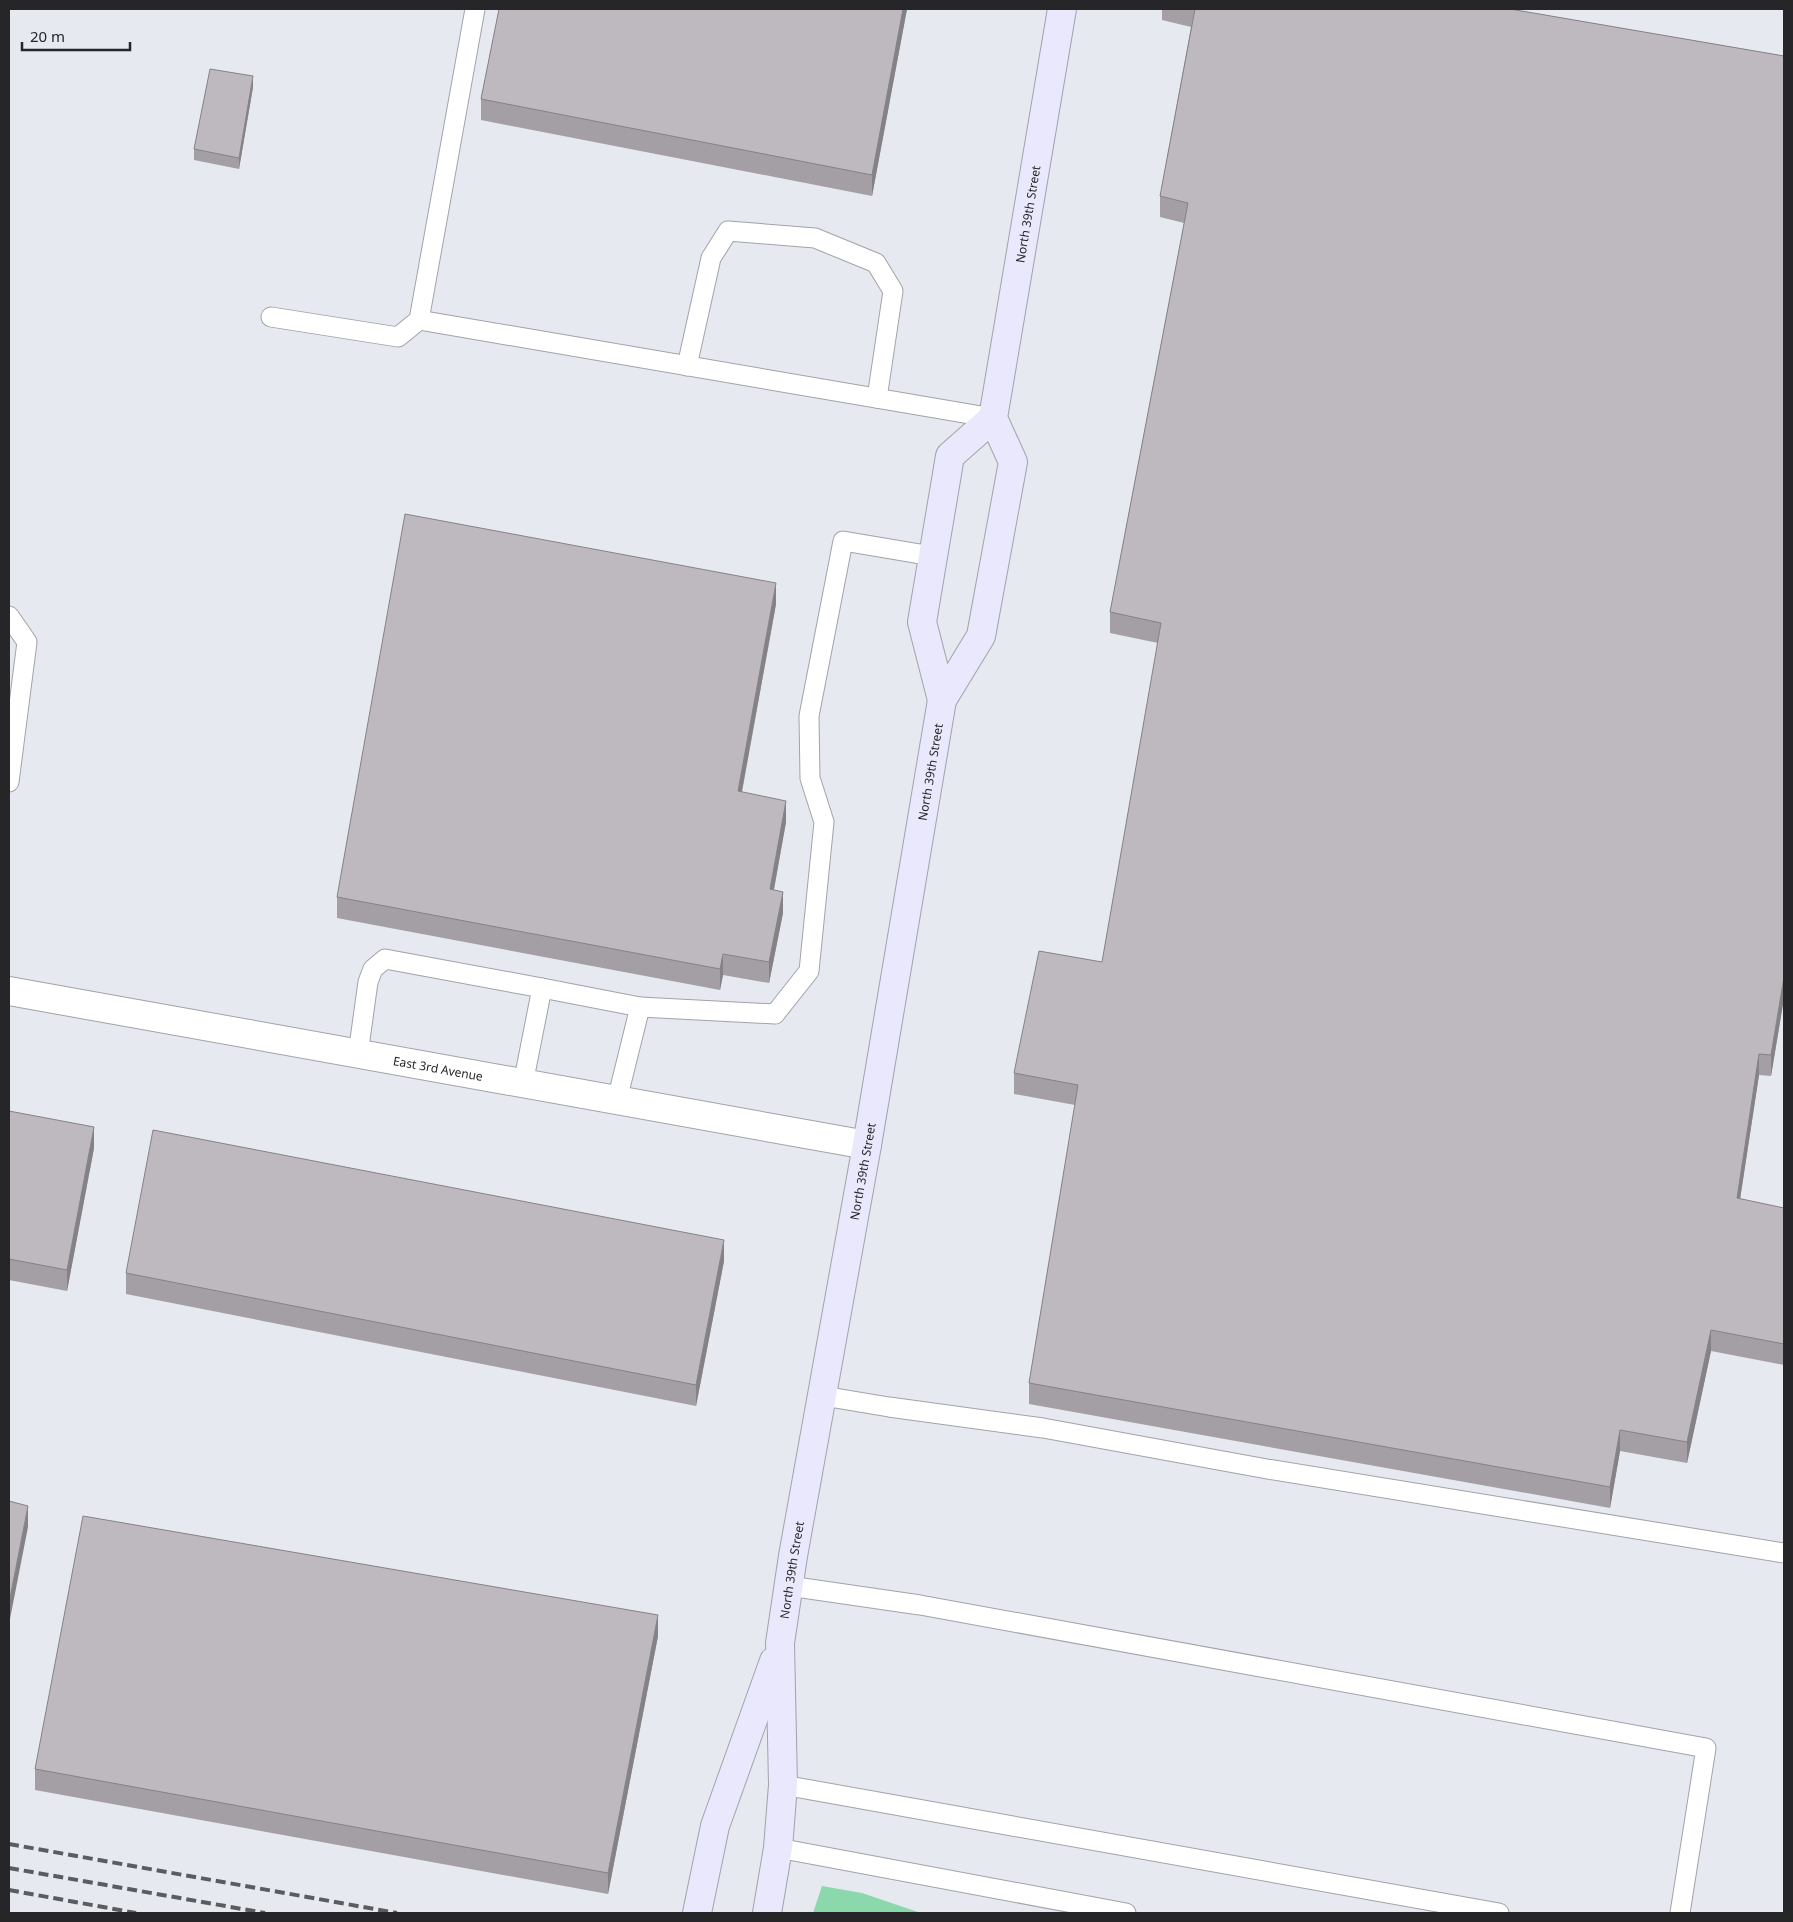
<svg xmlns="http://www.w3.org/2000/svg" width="1793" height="1922" font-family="'Noto Sans',sans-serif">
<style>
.green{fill:#8ad8ab}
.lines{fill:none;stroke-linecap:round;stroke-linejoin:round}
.lane-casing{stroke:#a1a3aa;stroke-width:21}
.street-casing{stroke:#a1a3aa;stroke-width:30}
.secondary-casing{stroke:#a1a3aa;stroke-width:30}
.lane{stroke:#fff;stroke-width:19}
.street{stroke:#fff;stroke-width:28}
.secondary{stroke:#e9e8fc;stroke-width:28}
.rail{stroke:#5b5c60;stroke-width:4;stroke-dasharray:10 5;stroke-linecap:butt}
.wall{fill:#a39fa4}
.shaded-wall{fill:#858286}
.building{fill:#beb9bf;stroke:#858286}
.labels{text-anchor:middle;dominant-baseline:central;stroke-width:4.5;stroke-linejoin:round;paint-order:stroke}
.street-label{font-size:12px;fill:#262629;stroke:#e7e9f0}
</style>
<rect width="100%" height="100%" fill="#e7e9f0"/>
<path class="green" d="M822,1886L862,1893L921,1913H813Z"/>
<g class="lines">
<defs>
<g id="lane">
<path d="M271,317L398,337L419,320L475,9"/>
<path d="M419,320L993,418"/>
<path d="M687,366L711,258L728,231L815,238L876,263L893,291L877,398"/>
<path d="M9,616L27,642L9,782"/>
<path d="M640,1007L775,1014L809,971L824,822L810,778L809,716L843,541L932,556"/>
<path d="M358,1054L368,982L373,969L385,959L542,988"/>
<path d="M523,1084L542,988L640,1007L617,1100"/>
<path d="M823,1396L889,1407L1043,1428L1267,1469L1784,1553"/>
<path d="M789,1586L920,1605L1706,1748L1680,1913"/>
<path d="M783,1785L1499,1913"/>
<path d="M778,1848L1126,1913"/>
</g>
<g id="street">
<path id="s1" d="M9,991L867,1145"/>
</g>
<g id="secondary">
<path d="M942,700L922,622L950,456L993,418"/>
<path d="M697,1913L715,1826L774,1661"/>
<path id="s2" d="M767,1913L778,1848L783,1785L780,1643L793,1556L867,1145L942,700L981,636L1013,462L993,418L1062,9"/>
</g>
</defs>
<use href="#lane" class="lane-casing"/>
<use href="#street" class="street-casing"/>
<use href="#secondary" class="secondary-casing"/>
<use href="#lane" class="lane"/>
<use href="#street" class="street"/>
<use href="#secondary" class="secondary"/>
<g class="rail">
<path d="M9,1844L397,1913"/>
<path d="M9,1868L265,1913"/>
<path d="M9,1890L136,1913"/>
</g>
</g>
<g class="wall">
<path d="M499,9H907L872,196L481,120V99Z"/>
<path d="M1162,9H1510L1784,56V998L1771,1076L1759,1075L1740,1199L1784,1208V1365L1711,1351L1687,1463L1620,1451L1610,1508L1029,1404V1383L1075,1105L1014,1094V1073L1102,962L1158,643L1110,633V612L1184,223L1160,217V196L1191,27L1162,20Z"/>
<path d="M253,87L239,169L194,160V149Z"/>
<path d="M776,604L742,792L786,822L774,890L783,913L769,983L723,975L720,990L337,918V897Z"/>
<path d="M9,1111L94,1148L67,1291L9,1280Z"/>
<path d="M724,1261L696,1406L126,1294V1273Z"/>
<path d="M658,1636L608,1894L35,1790V1769Z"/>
</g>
<g class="shaded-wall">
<path d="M903,9H907L872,196V175Z"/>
<path d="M253,76V87L239,169V158Z"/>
<path d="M776,583V604L738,812V791Z"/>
<path d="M786,801V822L770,910V889Z"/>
<path d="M783,892V913L769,983V962Z"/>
<path d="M723,954V975L720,990V969Z"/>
<path d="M1784,977V998L1771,1076V1055Z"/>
<path d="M1759,1054V1075L1737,1219V1198Z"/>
<path d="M94,1127V1148L67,1291V1270Z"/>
<path d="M724,1240V1261L696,1406V1385Z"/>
<path d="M1711,1330V1351L1687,1463V1442Z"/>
<path d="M1620,1430V1451L1610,1508V1487Z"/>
<path d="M28,1506V1527L9,1624V1603Z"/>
<path d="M658,1615V1636L608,1894V1873Z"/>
</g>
<g class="building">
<path d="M499,9H903L872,175L481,99Z"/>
<path d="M1195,9H1510L1784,56V977L1771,1055L1759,1054L1737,1198L1784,1208V1344L1711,1330L1687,1442L1620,1430L1610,1487L1029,1383L1078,1085L1014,1073L1039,951L1102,962L1161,623L1110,612L1188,203L1160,196Z"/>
<path d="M210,69L253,76L239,158L194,149Z"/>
<path d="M405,514L776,583L738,791L786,801L770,889L783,892L769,962L723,954L720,969L337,897Z"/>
<path d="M9,1111L94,1127L67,1270L9,1259Z"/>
<path d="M153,1130L724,1240L696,1385L126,1273Z"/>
<path d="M9,1501L28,1506L9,1603Z"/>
<path d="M83,1516L658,1615L608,1873L35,1769Z"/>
</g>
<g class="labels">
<g class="street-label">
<text stroke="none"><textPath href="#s2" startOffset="1735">North 39th Street</textPath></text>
<text stroke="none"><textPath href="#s2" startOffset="1155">North 39th Street</textPath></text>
<text stroke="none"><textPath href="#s1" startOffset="436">East 3rd Avenue</textPath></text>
<text stroke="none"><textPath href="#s2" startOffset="750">North 39th Street</textPath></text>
<text stroke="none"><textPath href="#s2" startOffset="345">North 39th Street</textPath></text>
</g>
</g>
<rect width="1793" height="1922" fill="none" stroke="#262629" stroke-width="20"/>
<path d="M22 42v8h108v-8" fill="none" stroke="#262629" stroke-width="2.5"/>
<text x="30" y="42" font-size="15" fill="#262629" stroke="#e7e9f0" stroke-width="4" paint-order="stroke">20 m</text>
</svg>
